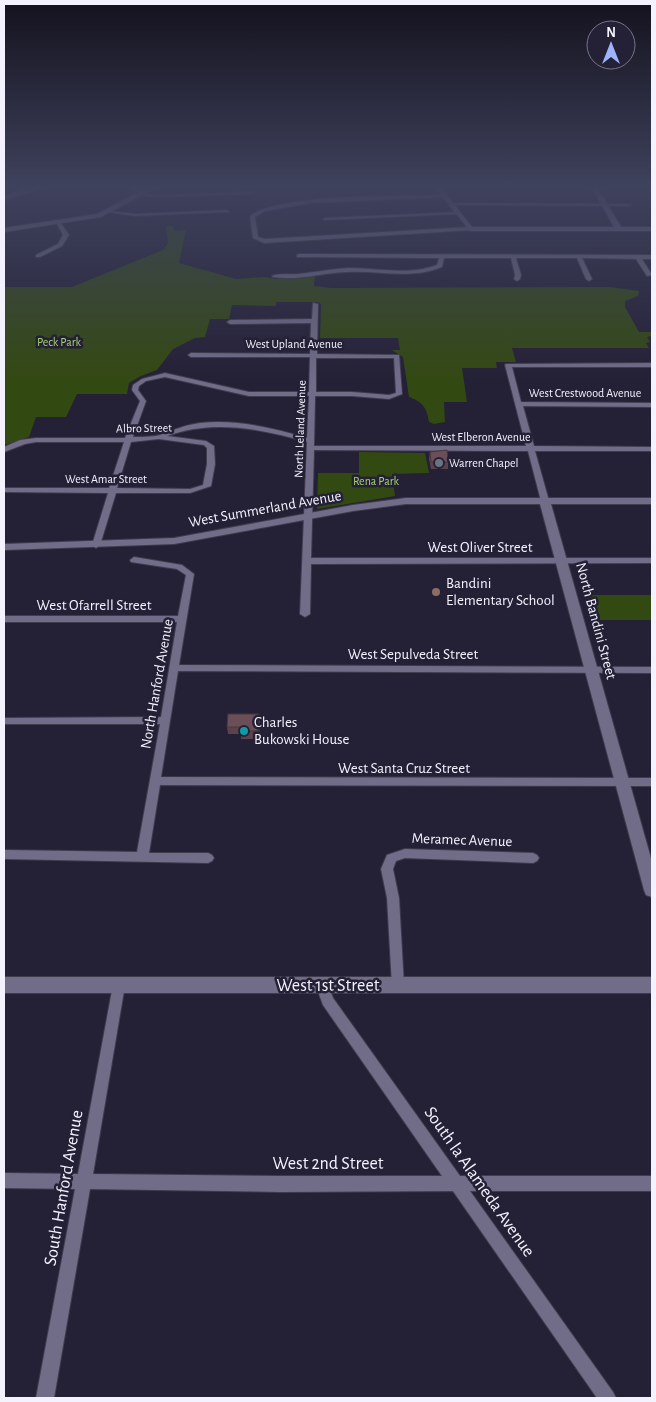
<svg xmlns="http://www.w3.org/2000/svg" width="656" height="1402" font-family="'Alegreya Sans',sans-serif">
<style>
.green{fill:#334912}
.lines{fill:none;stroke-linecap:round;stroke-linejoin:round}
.street-casing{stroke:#403c4e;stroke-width:2}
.secondary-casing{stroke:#403c4e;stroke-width:2}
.street{fill:#716d88;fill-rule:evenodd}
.secondary{fill:#716d88;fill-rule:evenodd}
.wall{fill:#5c434b}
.shaded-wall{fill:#4b373d}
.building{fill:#6b4e57;stroke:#4b373d}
.worship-dot{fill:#6b7280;stroke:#242036;stroke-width:2}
.education-dot{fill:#8d6e63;stroke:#242036;stroke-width:2}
.culture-dot{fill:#0f9aa8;stroke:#242036;stroke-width:2}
.labels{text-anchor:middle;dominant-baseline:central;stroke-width:5;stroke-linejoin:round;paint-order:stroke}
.far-park-label{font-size:12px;fill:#a8d470;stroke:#242036}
.far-street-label{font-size:12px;fill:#f3f2fe;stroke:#242036}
.far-poi-label{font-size:12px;fill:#f3f2fe;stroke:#242036;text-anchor:start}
.street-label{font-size:15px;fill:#f3f2fe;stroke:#242036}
.poi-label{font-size:15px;fill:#f3f2fe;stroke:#242036;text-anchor:start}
.near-street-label{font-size:18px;fill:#f3f2fe;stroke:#242036}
</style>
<rect width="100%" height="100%" fill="#242036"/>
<g class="green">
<path d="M166,226H173L175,231L186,230L179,263L236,279L265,277L276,279L315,275L314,286L331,288L610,287L639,291L638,296L625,301V307L639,332H652V336L647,337L650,342L646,343L649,348H512L516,362H496L497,368H462L467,402H444L445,422L434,424L429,422C427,408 423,402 409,397L403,357L392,350H400L398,338H320L321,304L318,302H276V306L232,305L229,319H210L205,337L195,338L173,349L157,370L141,376L129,383L127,394H77L66,417H36L29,437L4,445V287H72L163,250L168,243Z"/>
<path d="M359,452L425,453L429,473L392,474L395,496L317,509L318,473H359Z"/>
<path d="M586,595H652V620H594Z"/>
</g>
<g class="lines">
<defs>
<g id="street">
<path d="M11,185H17L30,191L26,192Z"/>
<path d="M123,185H129L147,194L160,195L253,192L255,193L253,194L160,197L146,196Z"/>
<path d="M487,185L652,186V188L489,187Z"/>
<path d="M445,195L447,197L311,203L265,211L255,217L258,237L265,239L470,227L472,230L264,243L253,238L250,216C280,193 403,196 445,195Z"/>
<path d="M451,203L629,204L631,205L629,206L449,205Z"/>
<path d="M227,210L229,212L134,216L108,212L110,211L134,214Z"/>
<path d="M459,212L457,214L325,220L323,219L325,218Z"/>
<path d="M56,222H60L69,235L62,246L40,257H36V255L58,244L63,235Z"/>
<path d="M299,254L652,255V259H642L652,275L647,276L636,259L582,258L592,279L589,281L586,279L577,258H516L521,275L520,279L517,281L514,279L515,275L511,258H444L442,267C410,280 379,270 346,272C322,273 297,281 273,277L272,276C279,273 291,275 299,274C316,272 332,269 349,268C379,268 408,276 437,265L439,258L297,257V255Z"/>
<path d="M313,303L318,304L317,354L399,355L402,394L389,399L352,396H315L314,446H526L505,365L506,364L652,363V367H512L521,402L652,403V407L523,406L534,446L652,447V451H535L549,501L545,503L541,501L528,451L314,450L311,558H652V563L311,564L310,614L305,617L300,614L307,442C261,429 214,419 167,436L206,441L214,446L215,464L211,486L190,493H116L100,545L96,548L92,545L108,493L4,492V488H109L124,442H36L25,444L4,452V447L20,440L36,438H125L140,401L132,390L133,385L142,379L165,373L249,392H309L310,357H191L188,355L191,353L310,354L311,323L230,324L227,322L230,320L312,319ZM316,358H394L396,393L389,395L352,392H316ZM165,377L249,396H309L307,438C272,428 236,419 200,423C185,425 173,430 160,435C152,437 141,437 133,437L146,401L138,390L139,386L146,381ZM159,439L204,445L207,448V464L203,485L190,489L117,488L131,442Z"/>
<path d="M134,557L182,565L194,574L179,665L652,667V673L178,671L161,777L652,778V786L160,785L149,853H208L212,855L214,858L212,861L208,863L4,859V850L137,852L160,724H4V718L161,717L177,622H4V616H178L186,575L177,569L131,562L130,560Z"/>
<path d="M405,849L533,853L537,855L539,858L537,861L533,863L405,858L396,861L393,869L399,898L404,986L403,990L398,992L393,990L392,986L387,898L381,869L387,855Z"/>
<path d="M119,979L124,981L125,985L93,1174L280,1176H442L323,1005L316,986L317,982L322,980L327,982L333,998L460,1176H652V1191H470L613,1392L616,1398H597L453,1191L280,1192L90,1189L54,1398H36L75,1189L4,1188V1173L78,1174L113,985L114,981Z"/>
</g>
<g id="secondary">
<path d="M43,185H53L4,200V196Z"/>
<path d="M158,185H177L152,190L101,217L4,232V228L97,214L148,187Z"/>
<path d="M433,185H439L472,227H614L590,185H596L621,227H652V231H470Z"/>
<path d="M406,498H652V504H551L652,862V897L646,895L644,890L540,504H406L353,511L174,544L4,550V544L174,538L353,505Z"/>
<rect x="4" y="977" width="648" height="16"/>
</g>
</defs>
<use href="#street" class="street-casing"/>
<use href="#secondary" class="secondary-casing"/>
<use href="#street" class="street"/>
<use href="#secondary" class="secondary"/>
</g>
<g class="wall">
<path d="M430,452L448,462V469H431L429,459Z"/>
<path d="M259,714L260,722L259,739H241V734H228L227,727Z"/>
</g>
<path class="shaded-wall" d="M259,714L260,722L259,739L258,731Z"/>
<g class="building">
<path d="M447,450L448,462H431L430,452Z"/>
<path d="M228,714H259L258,731H241V727H227Z"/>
</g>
<linearGradient id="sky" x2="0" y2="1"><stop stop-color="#14121e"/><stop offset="0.49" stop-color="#3f425d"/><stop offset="1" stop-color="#3f425d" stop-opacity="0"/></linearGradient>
<rect width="656" height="381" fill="url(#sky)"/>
<circle class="worship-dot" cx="439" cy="463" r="5"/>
<circle class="education-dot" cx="436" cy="592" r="5"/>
<circle class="culture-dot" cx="244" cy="731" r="5"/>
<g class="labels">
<g class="far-park-label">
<text x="59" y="342">Peck Park</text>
<text x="376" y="481">Rena Park</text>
</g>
<g class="far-street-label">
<text x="294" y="344">West Upland Avenue</text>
<text x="585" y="393">West Crestwood Avenue</text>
<text transform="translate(144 428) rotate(-1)">Albro Street</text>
<text transform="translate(300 429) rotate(-88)">North Leland Avenue</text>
<text x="481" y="437">West Elberon Avenue</text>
<text x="106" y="479">West Amar Street</text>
</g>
<g class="far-poi-label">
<text x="449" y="463">Warren Chapel</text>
</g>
<g class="street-label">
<text transform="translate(265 509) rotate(-10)">West Summerland Avenue</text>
<text x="480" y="547">West Oliver Street</text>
<text x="94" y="605">West Ofarrell Street</text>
<text transform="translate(596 621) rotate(75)">North Bandini Street</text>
<text x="413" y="654">West Sepulveda Street</text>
<text transform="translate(157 684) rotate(-80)">North Hanford Avenue</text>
<text x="404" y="768">West Santa Cruz Street</text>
<text transform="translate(462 840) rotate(2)">Meramec Avenue</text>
</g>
<g class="poi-label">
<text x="446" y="583">Bandini<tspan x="446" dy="17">Elementary School</tspan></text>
<text x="254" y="722">Charles<tspan x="254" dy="17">Bukowski House</tspan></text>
</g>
<g class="near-street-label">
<text x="328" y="986">West 1st Street</text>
<text x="328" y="1164">West 2nd Street</text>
<text transform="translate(479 1182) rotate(55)">South la Alameda Avenue</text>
<text transform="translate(64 1188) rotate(-80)">South Hanford Avenue</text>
</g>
</g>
<rect width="656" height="1402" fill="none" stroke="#f3f2fe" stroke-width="10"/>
<g transform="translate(611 45)"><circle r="24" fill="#242036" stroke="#777486"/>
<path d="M0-4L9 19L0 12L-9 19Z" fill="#9db4fd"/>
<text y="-8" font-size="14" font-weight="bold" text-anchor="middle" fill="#f3f2fe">N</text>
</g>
</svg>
